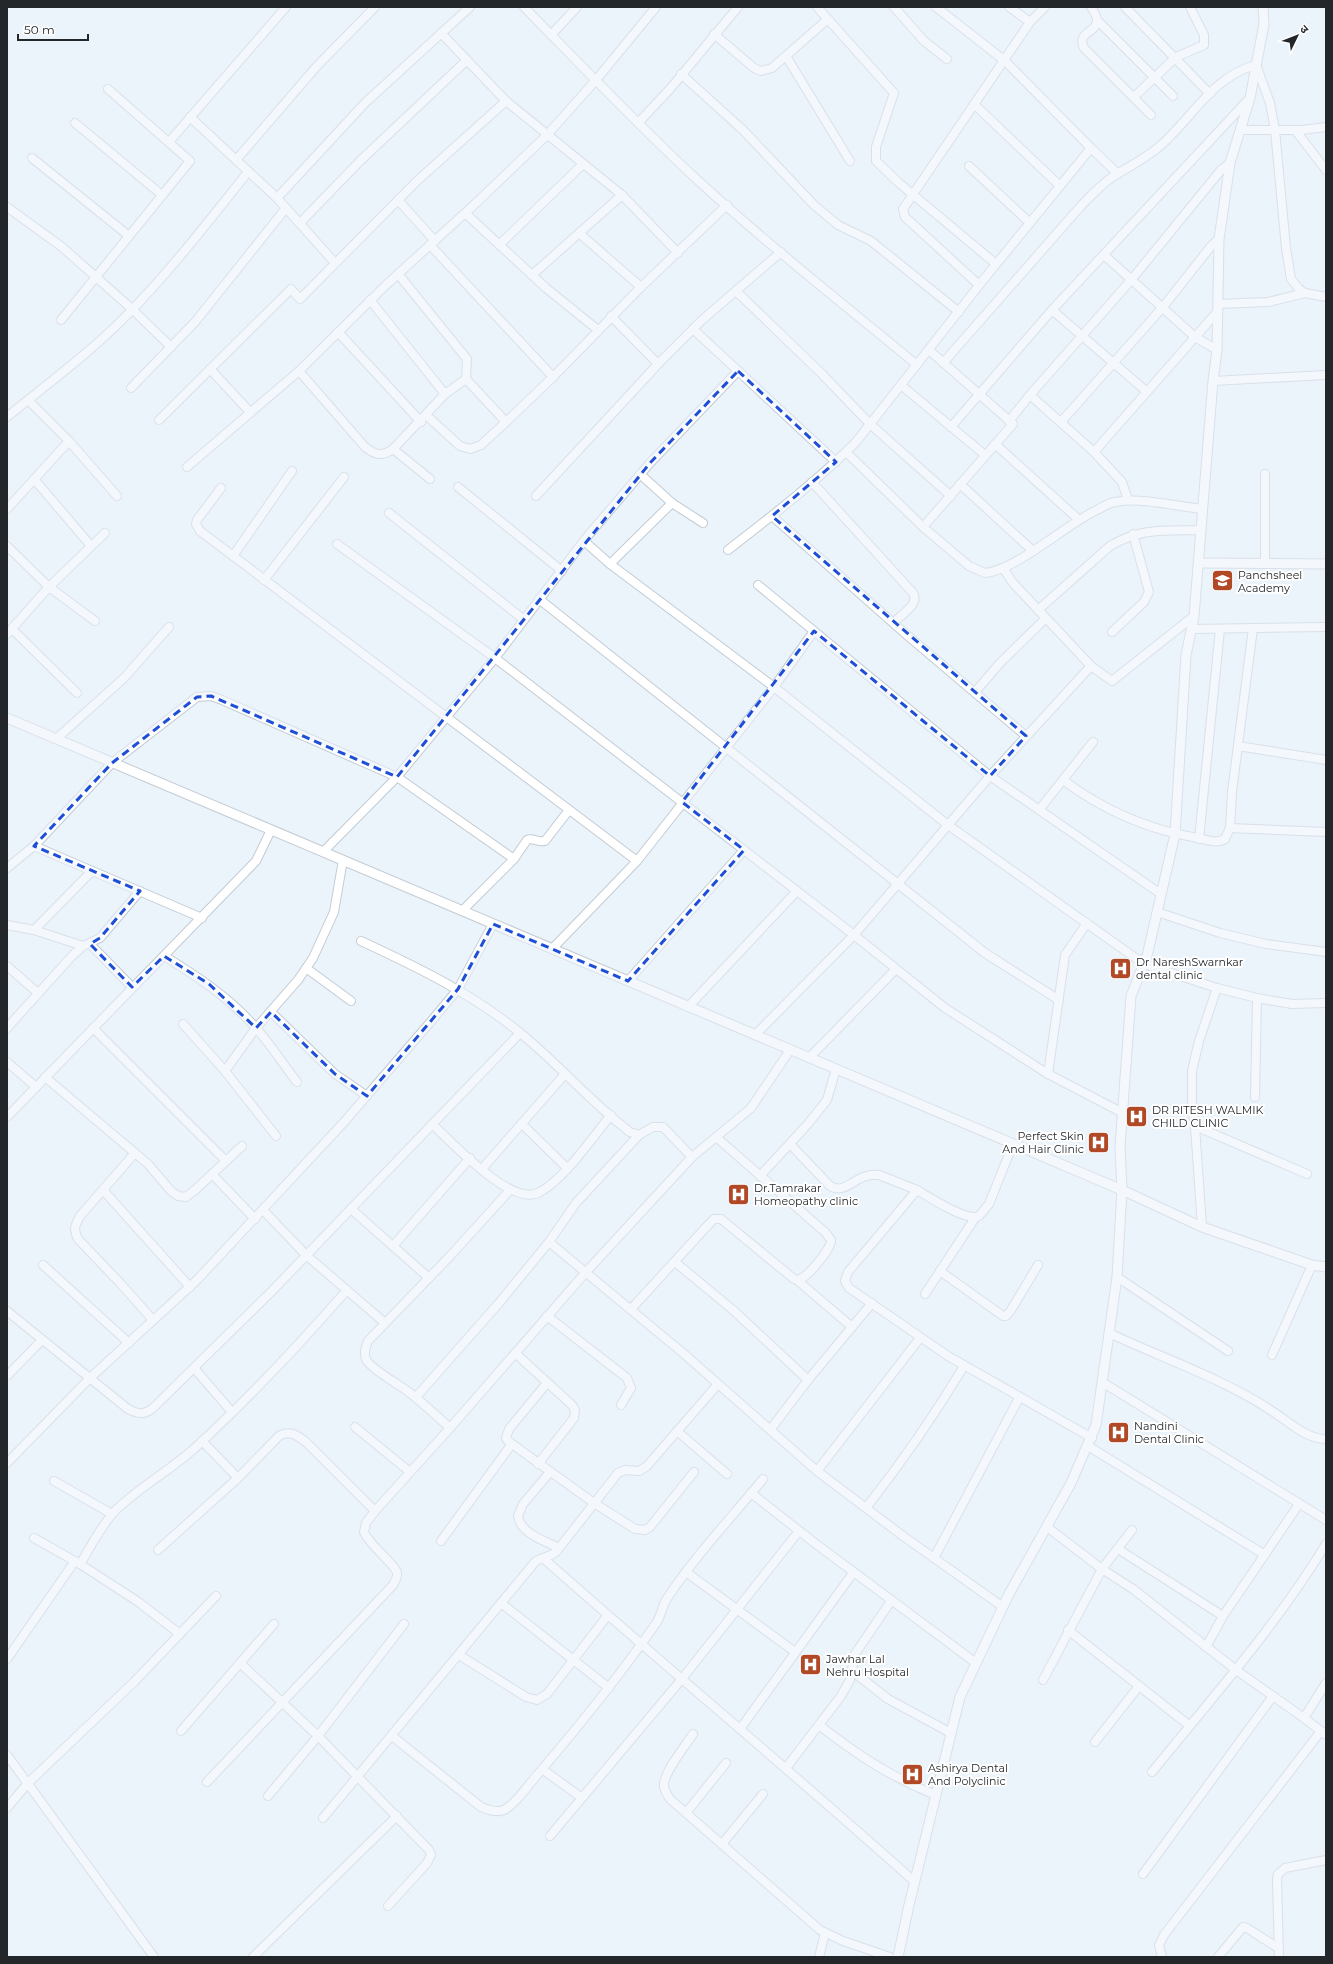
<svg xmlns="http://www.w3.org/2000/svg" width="1333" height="1964" font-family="Montserrat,'Noto Sans Devanagari',sans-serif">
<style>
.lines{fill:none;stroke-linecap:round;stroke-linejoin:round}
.minor-casing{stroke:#c3cbd3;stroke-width:10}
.tertiary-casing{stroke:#c3cbd3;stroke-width:11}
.minor{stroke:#fff;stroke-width:8}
.tertiary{stroke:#fff;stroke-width:9}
.marked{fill:none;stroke:#1d4ed8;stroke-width:3;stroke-dasharray:8 5;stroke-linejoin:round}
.labels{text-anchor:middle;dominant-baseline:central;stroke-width:4;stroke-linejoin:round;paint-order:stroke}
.poi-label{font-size:11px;fill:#24272a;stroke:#fff;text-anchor:start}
</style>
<rect width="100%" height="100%" fill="#ebf3fb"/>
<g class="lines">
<defs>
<g id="minor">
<path d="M524,7C579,63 633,120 691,174C763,241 841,302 917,365"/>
<path d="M817,7L894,93L876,147V161L899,183L996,264"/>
<path d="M894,7L924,41L947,59"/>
<path d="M936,7L1005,61L1091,148L1118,174"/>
<path d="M1009,7L1030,22"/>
<path d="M1091,7C1111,35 1074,27 1084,48L1151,115"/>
<path d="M1125,7L1210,94"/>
<path d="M1098,21L1173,96"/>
<path d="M441,33L506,101L622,195L678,253"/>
<path d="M714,34L754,68L761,71L772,68L828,19"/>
<path d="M551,35L577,7"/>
<path d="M786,56L850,161"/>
<path d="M681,74L743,130L814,205L838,225L871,241L959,312"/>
<path d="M1134,97L1176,57L1204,45V35L1190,7"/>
<path d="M974,104L1060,186"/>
<path d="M190,117L277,198L335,263"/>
<path d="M75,123L162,195"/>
<path d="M638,123L670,89L738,7"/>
<path d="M1240,130H1302L1326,127"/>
<path d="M1295,130L1326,170"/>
<path d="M169,142L286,7"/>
<path d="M32,158L129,236"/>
<path d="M236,160L317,66L375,7"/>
<path d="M969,166L1030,223"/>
<path d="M277,198L365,103L470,7"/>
<path d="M398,200L435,241"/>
<path d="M7,207L62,247L132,309L171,347"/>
<path d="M465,213L546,288L598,330"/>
<path d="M300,223L360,161L467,60"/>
<path d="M579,233L641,287"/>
<path d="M430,245L553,377"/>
<path d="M499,245L583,164"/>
<path d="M1104,255L1195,337L1217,350"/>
<path d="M532,275L622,195"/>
<path d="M979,285L905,217L903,209L1030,22L1045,7"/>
<path d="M736,291L821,373L870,424L951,496"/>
<path d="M370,300L445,394"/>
<path d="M1218,304L1268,302L1305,293"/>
<path d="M1052,310L1146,391"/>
<path d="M611,316L658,364"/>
<path d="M61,320L190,161L108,89"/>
<path d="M693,329L836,462"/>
<path d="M338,332L421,422"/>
<path d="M943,363L1080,207C1091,196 1101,184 1114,176C1130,166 1146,158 1160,146C1191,119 1214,75 1256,65L1270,103L1275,130L1286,248L1291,279L1299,289L1305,293L1326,297"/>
<path d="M210,369L250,412"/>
<path d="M299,371L365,447C375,455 382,457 393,449L445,394L466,379L467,359L398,274"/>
<path d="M466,379L506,422L553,377L641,287L727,205"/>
<path d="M1213,381L1326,375"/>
<path d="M901,385L985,455"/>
<path d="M131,388L195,322L286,208"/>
<path d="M1030,395L1132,279L1221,170L1230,163"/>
<path d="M28,400L69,441L117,496"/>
<path d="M426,415L460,446L470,449L481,445L506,422"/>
<path d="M7,417C46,385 87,355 123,319C168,274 208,222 248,172"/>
<path d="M159,420L291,289L300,299L417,181L506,101"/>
<path d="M1009,421L1030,395L1094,452L1122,482L1128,500"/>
<path d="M1061,422L1163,307L1212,245L1219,239"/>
<path d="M951,427L1052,310L1249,99"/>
<path d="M995,444L1078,519"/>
<path d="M393,449L430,479"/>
<path d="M846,452L923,527L969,566L985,573C1016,570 1064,526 1095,511C1101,508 1108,503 1115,502C1140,497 1176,506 1202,509"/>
<path d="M1094,452L1218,311"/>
<path d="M187,467L299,371L386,285L475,204L547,135L596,80L656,7"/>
<path d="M640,474L672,503L703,523"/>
<path d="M34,479L91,546"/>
<path d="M812,482L913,593C920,604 901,615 894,622"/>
<path d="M960,484L1033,551"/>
<path d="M458,487L562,571"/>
<path d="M221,488L197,520L196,524L200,531L637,861"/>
<path d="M536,496L658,364L702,320L781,252"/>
<path d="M7,509L69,441"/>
<path d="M389,513L523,619"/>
<path d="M772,516L908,636L1026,736"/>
<path d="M923,527L1013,424L929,350"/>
<path d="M584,541L610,564L774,687L948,825L1144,964L1217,988L1257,998L1292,1004L1326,1003"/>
<path d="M337,544L495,658L854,935L945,1008L1048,1074L1123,1113"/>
<path d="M7,546L49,587L95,621"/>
<path d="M728,550C772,516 817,481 856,442L984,279L1091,148"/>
<path d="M233,556L292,471"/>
<path d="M610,564L672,503"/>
<path d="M1265,564V474"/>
<path d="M1003,568L1013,583L1091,666"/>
<path d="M264,580L344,477"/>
<path d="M758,585L990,776L1161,894"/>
<path d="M539,599L985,953L1059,1000"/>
<path d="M1038,610L1110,546C1142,527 1166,531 1201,530"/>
<path d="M12,629L77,693"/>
<path d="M1191,629L1326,627"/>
<path d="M1112,632L1144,602L1149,592L1133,534"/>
<path d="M7,634L49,587L105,533"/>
<path d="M975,692L1000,663L1046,618"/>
<path d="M56,739L124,678L169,627"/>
<path d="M1238,746L1326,760"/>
<path d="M1063,780C1103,810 1149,830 1198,838C1207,840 1217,844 1225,839L1230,828L1232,792L1253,628"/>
<path d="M1039,810L1093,742"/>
<path d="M1230,828L1326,832"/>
<path d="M1199,839L1220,629"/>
<path d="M34,846L202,918"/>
<path d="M323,852L397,777L495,658L586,538L650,463L738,371"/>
<path d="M7,868L34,846L112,763L197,697L211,696L222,700L397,777L514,859"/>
<path d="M462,911L514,859L527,840C533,837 538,843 545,841L569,810"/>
<path d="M1157,912L1220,933L1266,944L1326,952"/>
<path d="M7,925L34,930L83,946"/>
<path d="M34,930L92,871"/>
<path d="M361,941C417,967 471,993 519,1032C558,1063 590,1102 630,1132L639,1135L653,1127H663L692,1157"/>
<path d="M90,944L132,987"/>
<path d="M552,949L637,861L774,687L814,631"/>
<path d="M164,956C197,976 230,998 256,1028C271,1045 283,1064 297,1082"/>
<path d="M7,966L38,993"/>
<path d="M306,968L351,1001"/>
<path d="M628,981L744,850"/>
<path d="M688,1007L797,891"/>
<path d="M271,1012L335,1074L367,1096"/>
<path d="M183,1024L225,1071L276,1136"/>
<path d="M7,1028L72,956L83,946L100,938L140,891"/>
<path d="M93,1028L226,1161"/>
<path d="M755,1035L854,935L990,776L1091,666L1112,681L1194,616"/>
<path d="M809,1058L896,969"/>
<path d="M7,1062L36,1087"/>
<path d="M225,1071L256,1028L298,980L313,958L334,912L343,860"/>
<path d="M1048,1074L1065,955L1087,923"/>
<path d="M45,1077L148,1164L171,1191L178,1196L186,1197L195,1190L242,1146"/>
<path d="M1255,1097L1257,998"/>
<path d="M7,1117L256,861L271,830"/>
<path d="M432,1124C452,1142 510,1206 538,1193C563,1181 592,1138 611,1115"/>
<path d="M522,1124L567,1168"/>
<path d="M1195,1126L1307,1174"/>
<path d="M790,1144L830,1186C847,1196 855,1172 879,1175L917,1190"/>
<path d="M1013,1144L989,1204L979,1216C966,1222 929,1197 917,1190L848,1272L845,1281L849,1288L948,1356L1092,1438"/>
<path d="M135,1153L80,1216C75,1225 73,1230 78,1239L120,1283L153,1320"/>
<path d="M482,1169L565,1074"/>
<path d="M212,1174L255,1219"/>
<path d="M760,1176L807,1125L827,1100L836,1069"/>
<path d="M103,1190L190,1287"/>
<path d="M351,1209L429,1278"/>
<path d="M263,1210L306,1255L385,1323"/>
<path d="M1202,1227L1195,1126L1192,1108V1071L1199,1041L1217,988"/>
<path d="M549,1242L683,1353L817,1471L903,1536L1003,1607"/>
<path d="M393,1246L470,1158"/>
<path d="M675,1262L733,1310L808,1380"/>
<path d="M43,1265L129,1343"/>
<path d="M940,1271L1003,1316H1006L1011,1310L1038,1265"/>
<path d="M1117,1277L1228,1351"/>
<path d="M797,1280L852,1327"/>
<path d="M925,1294L975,1218"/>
<path d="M631,1309L709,1224L714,1219H721L794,1279L797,1280C806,1280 832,1248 831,1240L826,1233L716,1137"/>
<path d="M7,1311L128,1409C138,1414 143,1415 152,1409L272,1291L520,1033"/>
<path d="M547,1316L627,1378L631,1388L621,1405"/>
<path d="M1109,1333C1162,1358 1224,1379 1272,1411C1289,1422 1306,1439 1326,1439"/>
<path d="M515,1353L572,1405L575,1410L574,1418L538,1464"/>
<path d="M1272,1355L1312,1265"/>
<path d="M194,1368L232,1412"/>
<path d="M7,1376L42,1340"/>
<path d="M1102,1382L1326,1520"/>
<path d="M547,1383L509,1429L506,1438L508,1441L594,1503L635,1529L645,1530L650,1527L694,1472"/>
<path d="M416,1397L499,1303L549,1242L576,1203L639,1135"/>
<path d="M355,1427L410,1472"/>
<path d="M450,1428C437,1416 424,1404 410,1393C399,1384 375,1372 367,1361C363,1355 365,1348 368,1341L451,1255L510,1190"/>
<path d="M770,1430L808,1380L872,1303"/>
<path d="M677,1431L727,1474"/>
<path d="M202,1441L238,1478"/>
<path d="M1088,1446L1265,1555"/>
<path d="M7,1463L90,1378L197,1280L345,1121L433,1019L458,989L493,924"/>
<path d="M817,1471L920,1338"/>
<path d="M550,1472L523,1504L518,1516C521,1534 545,1541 559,1548"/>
<path d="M54,1481L112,1514"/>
<path d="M751,1493L816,1544L976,1663"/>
<path d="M866,1508C902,1462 934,1416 964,1366"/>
<path d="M1047,1527L1102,1569L1133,1589L1236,1670L1304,1718L1326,1735"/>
<path d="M34,1538L80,1564L137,1601L180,1634"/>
<path d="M441,1541L511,1445"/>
<path d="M1118,1549L1223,1616"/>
<path d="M158,1550L238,1478L279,1436C290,1430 297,1435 306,1442L375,1511"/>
<path d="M543,1558C666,1667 792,1772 915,1882"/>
<path d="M934,1558L1019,1398"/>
<path d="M80,1564C90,1548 100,1528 113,1513C137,1488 170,1471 196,1447C249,1398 299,1345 347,1290"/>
<path d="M686,1572L795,1652"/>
<path d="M501,1603L609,1688"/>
<path d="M1068,1630L1190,1726"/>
<path d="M1206,1647L1223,1616L1299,1504"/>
<path d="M459,1655L526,1697L537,1700L547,1694L608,1615"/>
<path d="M7,1659L75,1561"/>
<path d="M240,1663L318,1736L429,1850L431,1855L427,1863L388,1906"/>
<path d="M851,1670L888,1699L951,1733"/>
<path d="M1043,1680L1102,1569L1132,1530"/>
<path d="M1304,1718L1326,1683"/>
<path d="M819,1725C856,1754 892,1778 936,1795"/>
<path d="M740,1729L853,1573"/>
<path d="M181,1731L274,1624"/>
<path d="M693,1734C686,1745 662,1774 664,1787C665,1791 668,1796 670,1799L820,1930L843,1941L890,1957"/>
<path d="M392,1736L481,1807C488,1810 496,1813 504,1810C517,1803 528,1785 538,1774C580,1725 620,1675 657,1622C662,1614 662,1605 668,1597C696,1555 731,1518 763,1479"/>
<path d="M1095,1742L1139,1686"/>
<path d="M7,1755L154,1957"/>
<path d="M786,1768L841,1696L850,1680L855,1654L891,1601"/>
<path d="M542,1769L582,1798"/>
<path d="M1152,1772C1212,1698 1276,1626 1326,1544"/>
<path d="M207,1782L393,1585C395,1581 398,1577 397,1573C396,1565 370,1546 364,1532L366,1523L375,1511L450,1428L586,1272L692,1157L751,1108L790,1050"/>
<path d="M268,1796L318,1736L404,1624"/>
<path d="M7,1808L28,1783L134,1682L216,1596"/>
<path d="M686,1813L726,1763"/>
<path d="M323,1818L535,1562C542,1556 549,1558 556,1552L618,1473L625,1470L639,1471L647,1466L718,1384"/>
<path d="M550,1836L681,1680L799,1531"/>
<path d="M722,1844L763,1794"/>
<path d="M1143,1874L1273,1696"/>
<path d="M253,1957L397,1816"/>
<path d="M819,1957L825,1933"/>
<path d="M1162,1957L1159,1945L1164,1935L1321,1731"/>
<path d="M1218,1957L1243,1927L1247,1928L1278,1948"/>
<path d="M1279,1957L1277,1879L1278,1874L1285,1868L1326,1860"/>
</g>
<g id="tertiary">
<path d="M1199,563L1326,564"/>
<path d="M7,718L1122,1190L1202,1227L1312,1265L1326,1267"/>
<path d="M898,1957L909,1905L960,1697L1009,1594L1071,1483L1096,1425L1117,1277L1122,1190L1120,1147L1131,996L1147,956L1175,834L1186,655L1194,616L1213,381L1217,350L1219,239L1230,163L1250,98L1264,24L1263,7"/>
</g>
</defs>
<use href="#minor" class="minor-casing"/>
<use href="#tertiary" class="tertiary-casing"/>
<use href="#minor" class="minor"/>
<use href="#tertiary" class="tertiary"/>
</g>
<path d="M0 0H1333V1964H0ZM738,371L836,462L772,516L1026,736L990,776L814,631L682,802L744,850L628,981L493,924L458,989L367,1096L335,1074L271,1012L256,1028L209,984L164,956L132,987L90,944L100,938L140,891L34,846L112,763L197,697L211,696L397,777L650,463Z" fill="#ebf3fb" fill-opacity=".55" fill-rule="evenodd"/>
<path class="marked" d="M738,371L836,462L772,516L1026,736L990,776L814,631L682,802L744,850L628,981L493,924L458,989L367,1096L335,1074L271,1012L256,1028L209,984L164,956L132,987L90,944L100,938L140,891L34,846L112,763L197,697L211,696L397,777L650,463Z"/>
<defs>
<symbol id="school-square" viewBox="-11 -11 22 22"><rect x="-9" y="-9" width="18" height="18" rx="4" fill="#b14926" stroke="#fff"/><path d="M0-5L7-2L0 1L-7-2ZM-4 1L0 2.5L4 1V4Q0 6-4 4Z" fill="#fff"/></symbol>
<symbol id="hospital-square" viewBox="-11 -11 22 22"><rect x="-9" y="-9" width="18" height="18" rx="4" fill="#b14926" stroke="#fff"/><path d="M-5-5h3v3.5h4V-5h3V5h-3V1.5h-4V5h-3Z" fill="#fff"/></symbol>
</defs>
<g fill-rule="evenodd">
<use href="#school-square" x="1210" y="568" width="25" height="25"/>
<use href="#hospital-square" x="1108" y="956" width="25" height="25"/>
<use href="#hospital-square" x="1124" y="1104" width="25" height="25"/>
<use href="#hospital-square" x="1086" y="1130" width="25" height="25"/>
<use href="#hospital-square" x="726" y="1182" width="25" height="25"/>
<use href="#hospital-square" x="1106" y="1420" width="25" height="25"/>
<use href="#hospital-square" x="798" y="1652" width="25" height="25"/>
<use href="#hospital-square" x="900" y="1762" width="25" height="25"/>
</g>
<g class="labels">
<g class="poi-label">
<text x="1238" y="575">Panchsheel<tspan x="1238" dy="13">Academy</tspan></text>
<text x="1136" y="962">Dr NareshSwarnkar<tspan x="1136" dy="13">dental clinic</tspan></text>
<text x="1152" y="1110">DR RITESH WALMIK<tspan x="1152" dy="13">CHILD CLINIC</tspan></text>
<text x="1084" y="1136" text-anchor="end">Perfect Skin<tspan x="1084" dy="13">And Hair Clinic</tspan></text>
<text x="754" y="1188">Dr.Tamrakar<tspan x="754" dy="13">Homeopathy clinic</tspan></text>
<text x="1134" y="1426">Nandini<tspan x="1134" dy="13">Dental Clinic</tspan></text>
<text x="826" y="1659">Jawhar Lal<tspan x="826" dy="13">Nehru Hospital</tspan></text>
<text x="928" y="1768">Ashirya Dental<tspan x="928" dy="13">And Polyclinic</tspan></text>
</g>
</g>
<rect width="1333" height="1964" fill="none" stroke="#24272a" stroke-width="16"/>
<g transform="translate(1297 36) rotate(47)" stroke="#ffffff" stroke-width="3" paint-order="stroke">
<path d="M0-3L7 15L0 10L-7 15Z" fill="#24272a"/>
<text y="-6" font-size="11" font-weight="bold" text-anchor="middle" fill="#24272a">उ</text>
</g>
<path d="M18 34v6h70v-6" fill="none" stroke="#24272a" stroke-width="2"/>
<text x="24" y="34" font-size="12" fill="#24272a" stroke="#ffffff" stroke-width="3" paint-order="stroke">50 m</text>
</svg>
